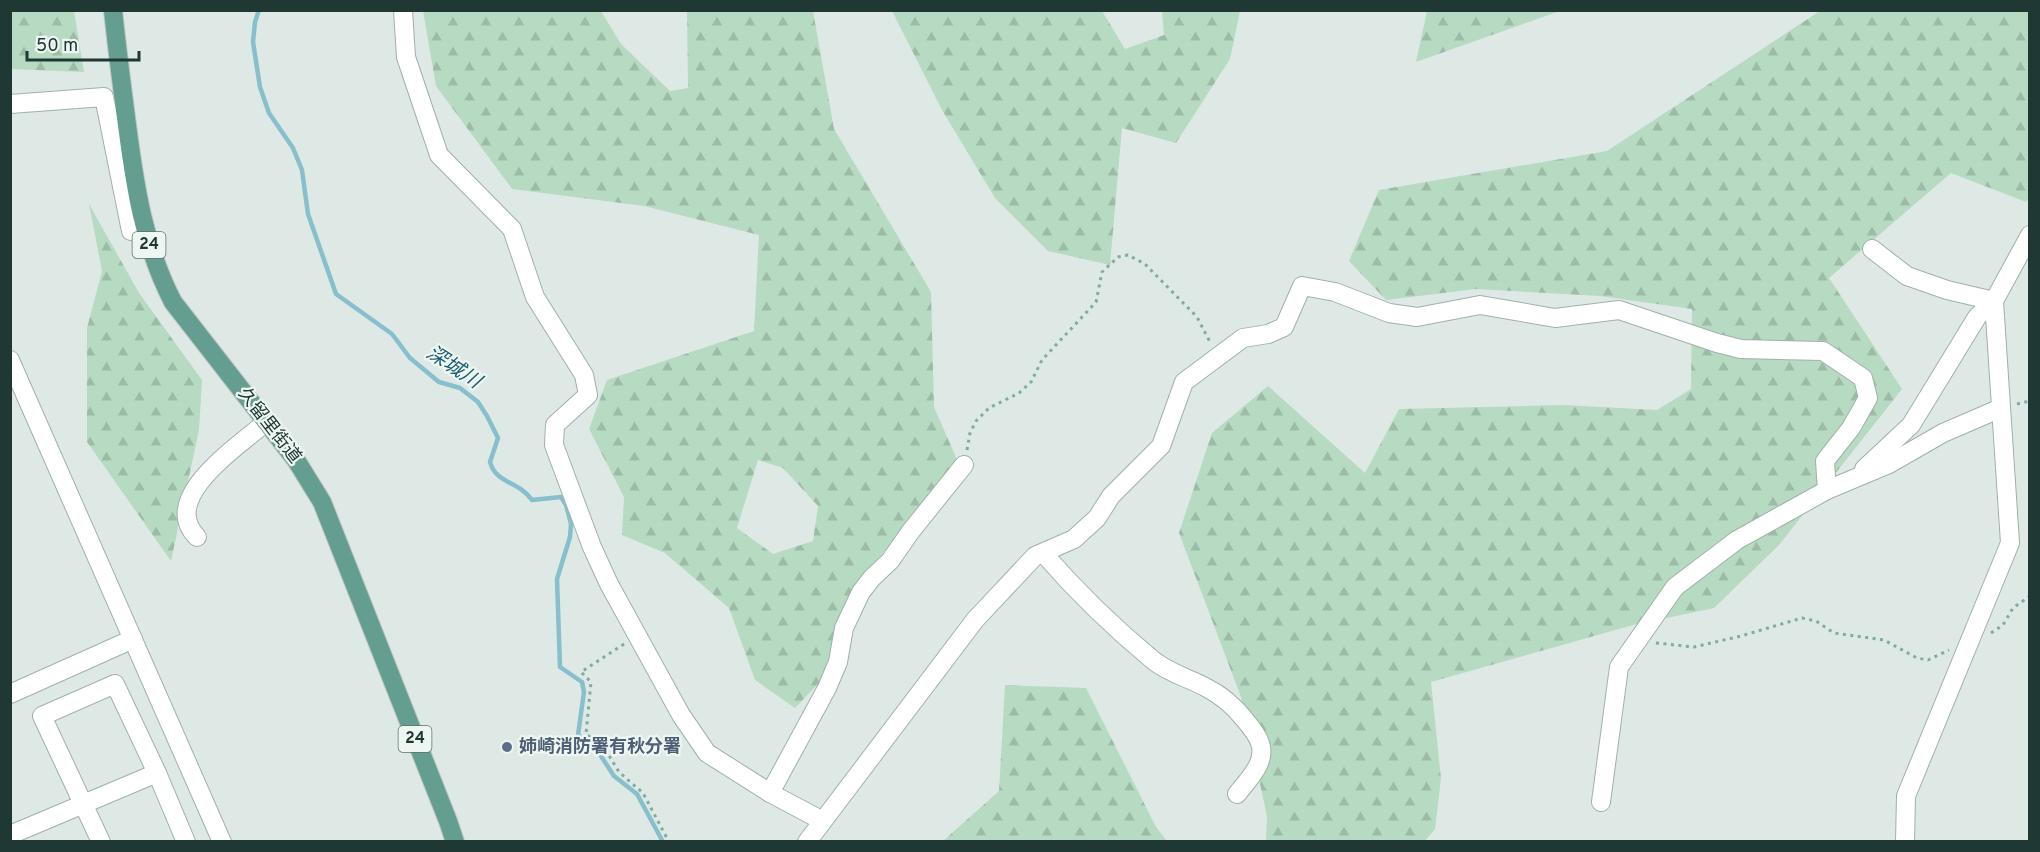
<svg xmlns="http://www.w3.org/2000/svg" width="2040" height="852" font-family="Overpass,'Noto Sans JP',sans-serif">
<style>
.forest{fill:url(#forest-firs);fill-rule:evenodd}
.lines{fill:none;stroke-linecap:round;stroke-linejoin:round}
.stream{stroke:#87bfcd;stroke-width:4.5}
.minor-casing{stroke:#a1b0ac;stroke-width:20}
.major-casing{stroke:#bcc3c2;stroke-width:20}
.path{stroke:#7faca0;stroke-width:3;stroke-dasharray:3 4.5;stroke-linecap:butt}
.minor{stroke:#fff;stroke-width:18}
.major{stroke:#639e91;stroke-width:18}
.service-dot{fill:#5c6f8a;stroke:#eef6f2;stroke-width:2}
.labels{text-anchor:middle;dominant-baseline:central;stroke-width:4.5;stroke-linejoin:round;paint-order:stroke}
.shield{fill:#eef6f2;stroke:#5e716c;stroke-width:1.5}
.shield-label{font-size:16px;font-weight:bold;fill:#203833}
.street-label{font-size:18px;fill:#203833;stroke:#eef6f2}
.service-label{font-size:18px;font-weight:bold;fill:#4e5e75;stroke:#eef6f2;text-anchor:start}
.water-label{font-size:20px;font-style:italic;fill:#1d5f71;stroke:#eef6f2}
</style>
<defs>
<pattern id="forest-firs" width="22" height="20" patternUnits="userSpaceOnUse" patternTransform="scale(1.5)"><rect width="22" height="20" fill="#b7dac2"/><path d="M5 1l3.5 6h-7zM16 11l3.5 6h-7z" fill="#9dbca7"/></pattern>
</defs>
<rect width="100%" height="100%" fill="#dee9e5"/>
<g class="forest">
<path d="M11,10L74,11L84,72L11,69Z"/>
<path d="M423,11H601L621,44L670,91L688,88L687,11H813L834,129L931,292L934,407L958,462L864,576L819,683L795,708L755,680L729,608L665,553L622,535L624,497L589,429L607,380L754,331L759,235L644,206L512,189L436,86ZM758,460L783,468L818,506L813,541L773,554L737,528Z"/>
<path d="M892,11H1102L1125,49L1164,35L1162,11H1240L1230,59L1176,143L1122,128L1110,265L1048,251L995,198L942,110Z"/>
<path d="M1427,11V10L1560,11L1416,62Z"/>
<path d="M1820,11H2029L2030,197L2026,202L1951,173L1829,278L1902,389L1779,545L1714,608L1633,625L1431,682L1441,778L1435,829L1425,841H1266L1267,816L1241,697L1179,533L1212,433L1268,386L1365,473L1399,409L1564,405L1657,410L1691,389L1692,309L1600,296L1476,289L1386,300L1349,261L1379,190L1607,151Z"/>
<path d="M89,204L139,293L202,380L199,430L171,561L87,442V328L102,271Z"/>
<path d="M1005,685L1086,688L1156,827L1167,841H943L999,791Z"/>
</g>
<g class="lines">
<path class="stream" d="M259,10L255,22L253,42L260,87L269,113L293,148L302,170L308,214L336,294L392,334L410,358L439,382L460,388L478,402L487,416L498,438L490,462C496,484 519,481 532,500L561,497L566,505L571,524L570,537L557,579L560,667L582,682L584,692L578,735L599,753L614,776L637,794L663,842"/>
<defs>
<g id="minor">
<path d="M403,10L406,57L439,155L512,229L535,297L584,375L588,395L555,425L554,445L592,547L609,584L681,715L707,753L770,793L821,820"/>
<path d="M10,104L104,97L131,231L146,234"/>
<path d="M1872,249L1907,276L1947,290L1994,301"/>
<path d="M10,360L222,842"/>
<path d="M1864,469L1911,425L1977,317L1994,301"/>
<path d="M197,537C158,498 239,446 266,422"/>
<path d="M1043,553C1077,592 1114,628 1154,661C1171,674 1189,678 1207,688C1223,696 1234,706 1245,720C1251,727 1257,734 1260,743C1267,762 1248,780 1237,794"/>
<path d="M10,694L133,639"/>
<path d="M770,793L827,688L838,662L844,628L861,592L872,578L890,561L911,531L964,465"/>
<path d="M1601,802L1619,667L1675,587L1737,540L1827,490L1889,464L1943,433L2001,408"/>
<path d="M10,835L157,773"/>
<path d="M101,842L42,716L115,684L157,773L186,842"/>
<path d="M807,842L975,620L1035,556L1074,539L1097,518L1111,496L1161,446L1184,382L1243,338L1268,334L1284,327L1302,286L1335,292L1389,313L1417,317L1480,305L1555,318L1619,310L1717,343L1741,349L1823,351L1863,378L1868,398L1851,428L1825,461L1827,490"/>
<path d="M1905,842L1906,796L2010,543L1994,301L2030,235"/>
</g>
<path id="major" d="M113,10C117,49 122,87 127,125C135,187 144,246 173,302L296,460L322,502L448,821L455,842"/>
</defs>
<use href="#minor" class="minor-casing"/>
<use href="#major" class="major-casing"/>
<g class="path">
<path d="M2017,404L2030,401"/>
<path d="M967,450L970,433L976,421L989,408L1019,393L1031,382L1042,360L1096,302L1102,272L1118,257L1128,255L1145,264L1197,317L1211,344"/>
<path d="M1991,633L2003,625L2013,608L2030,596"/>
<path d="M1656,643L1694,647L1741,636L1802,618L1816,621L1834,633L1884,640L1917,658L1928,660L1949,650"/>
<path d="M624,644L581,672L591,682L586,734L605,749L619,772L643,793L669,842"/>
</g>
<use href="#minor" class="minor"/>
<use href="#major" class="major"/>
</g>
<circle class="service-dot" cx="507" cy="747" r="6"/>
<g class="labels">
<g class="shield">
<rect x="132.5" y="232" width="33" height="26" rx="4.5"/>
<rect x="398.5" y="726" width="33" height="26" rx="4.5"/>
</g>
<g class="shield-label">
<text x="149" y="245">24</text>
<text x="415" y="739">24</text>
</g>
<g class="street-label">
<text transform="translate(269 426) rotate(52)">久留里街道</text>
</g>
<g class="service-label">
<text x="519" y="747">姉崎消防署有秋分署</text>
</g>
<g class="water-label">
<text transform="translate(453 368) rotate(33)">深城川</text>
</g>
</g>
<rect width="2040" height="852" fill="none" stroke="#203833" stroke-width="24"/>
<path d="M27 51v9h112v-9" fill="none" stroke="#203833" stroke-width="3"/>
<text x="36" y="51" font-size="18" fill="#203833" stroke="#eef6f2" stroke-width="4.5" paint-order="stroke">50 m</text>
</svg>
